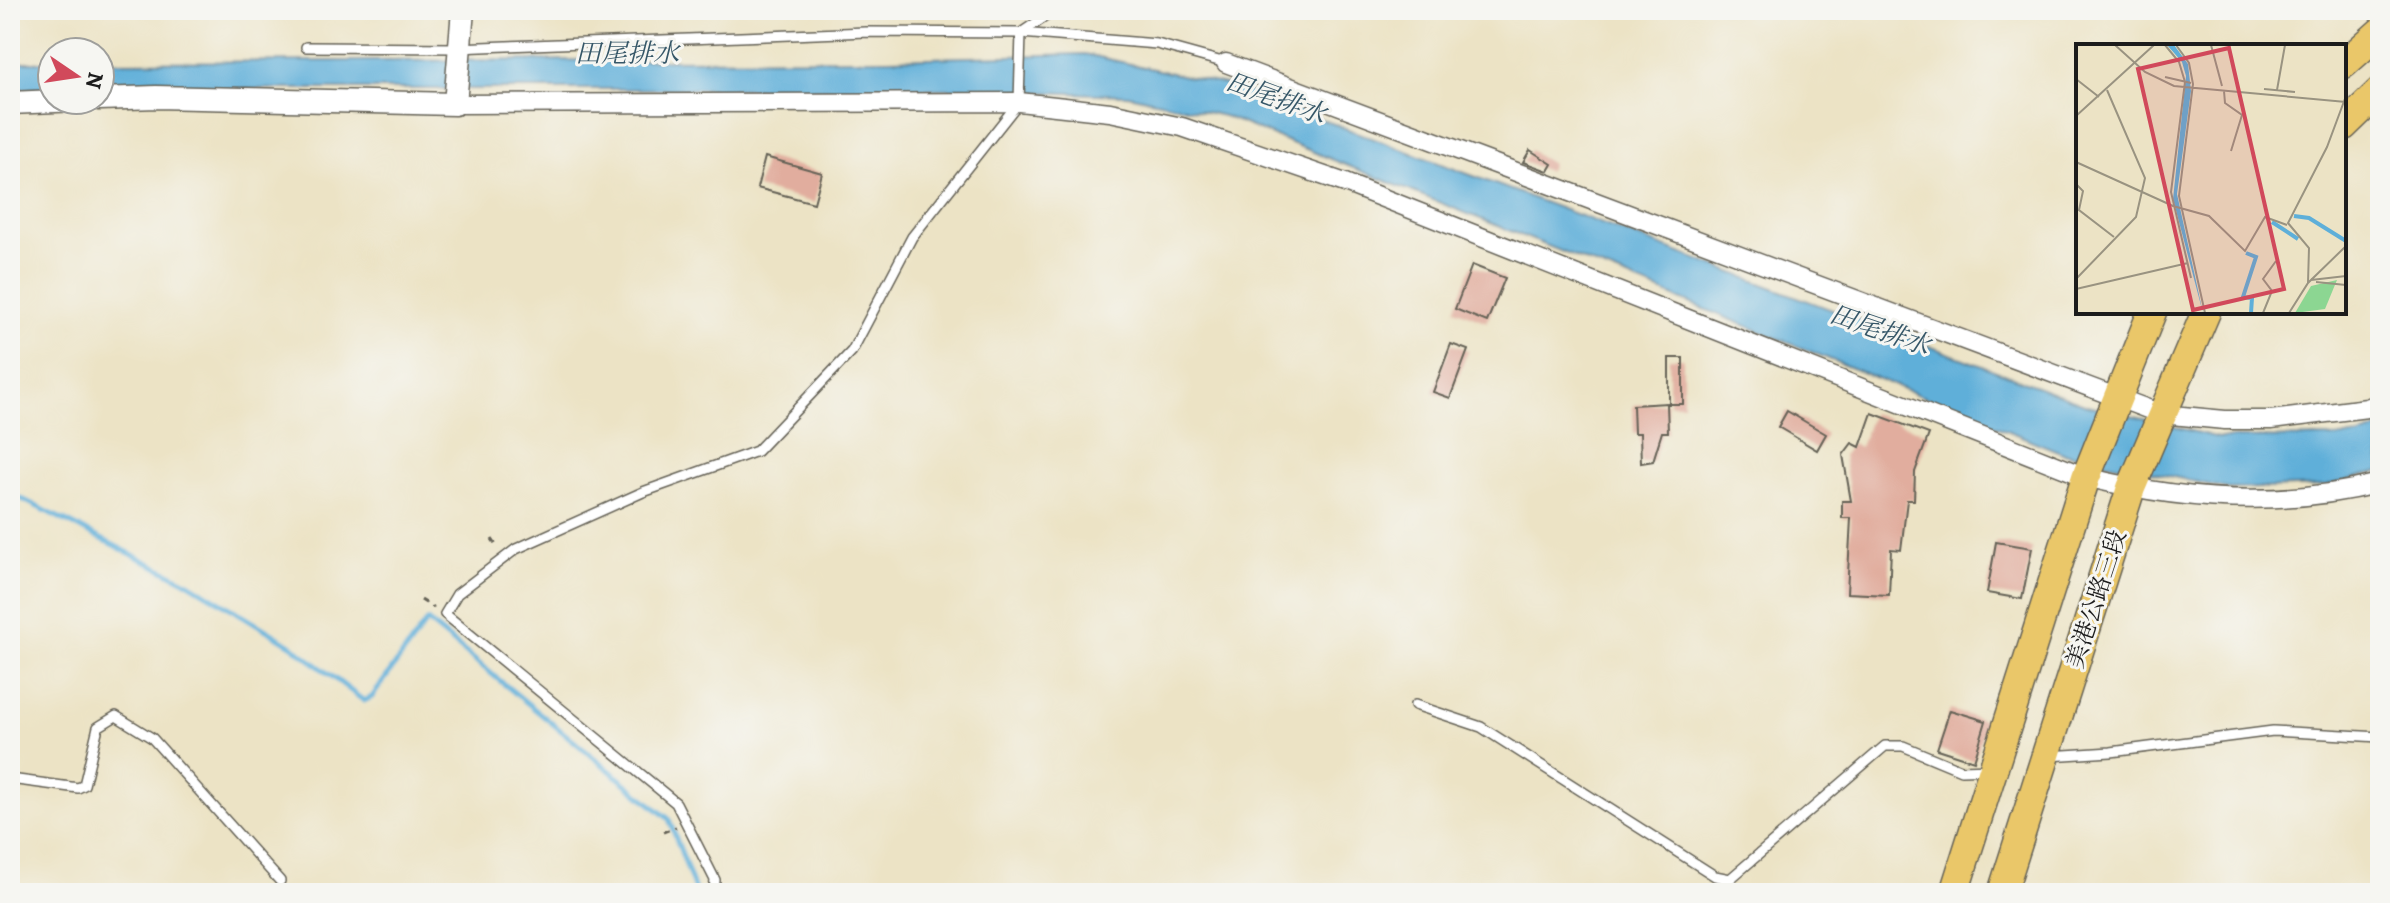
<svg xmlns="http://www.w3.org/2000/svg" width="2390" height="903" font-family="Alegreya,'Noto Serif TC',serif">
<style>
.water{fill:#5eafd9;stroke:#3d667a;stroke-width:2}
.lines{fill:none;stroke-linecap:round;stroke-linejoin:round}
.stream{stroke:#5eafd9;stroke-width:5}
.building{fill:#e1ad9e}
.service-casing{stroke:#656257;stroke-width:12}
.minor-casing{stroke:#656257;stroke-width:21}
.tertiary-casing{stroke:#656257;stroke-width:25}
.primary-casing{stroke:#656257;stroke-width:31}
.path{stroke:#656257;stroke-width:3;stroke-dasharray:6 6;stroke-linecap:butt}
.service{stroke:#fff;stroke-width:9}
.minor{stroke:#fff;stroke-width:18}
.tertiary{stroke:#fff;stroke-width:22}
.primary{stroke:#eac769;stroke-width:28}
.labels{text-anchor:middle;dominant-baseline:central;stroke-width:6;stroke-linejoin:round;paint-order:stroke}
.street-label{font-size:24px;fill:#1c1c1c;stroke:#f6f6f2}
.water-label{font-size:26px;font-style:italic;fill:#365768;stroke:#f6f6f2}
.inset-river{fill:none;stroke:#5eafd9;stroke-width:4}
.inset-road{fill:none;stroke:#999381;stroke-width:2}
.view{fill:#d1495b;fill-opacity:0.15;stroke:#d1495b;stroke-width:4}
.inset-edge{fill:none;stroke:#1c1c1c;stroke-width:4}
</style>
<rect width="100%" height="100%" fill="#f6f6f2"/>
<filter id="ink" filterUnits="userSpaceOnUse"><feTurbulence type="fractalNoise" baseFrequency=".0125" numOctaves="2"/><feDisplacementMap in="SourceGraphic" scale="16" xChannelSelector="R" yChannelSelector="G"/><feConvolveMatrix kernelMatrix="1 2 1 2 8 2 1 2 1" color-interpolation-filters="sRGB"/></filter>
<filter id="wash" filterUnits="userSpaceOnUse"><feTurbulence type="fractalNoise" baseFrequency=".006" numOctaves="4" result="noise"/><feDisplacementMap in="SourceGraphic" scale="32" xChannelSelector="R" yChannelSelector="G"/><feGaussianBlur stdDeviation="1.8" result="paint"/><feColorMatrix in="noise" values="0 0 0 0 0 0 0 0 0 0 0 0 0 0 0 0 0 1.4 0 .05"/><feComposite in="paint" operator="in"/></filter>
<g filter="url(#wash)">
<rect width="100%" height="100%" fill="#ece3c5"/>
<g class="water">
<path d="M1085,54L1235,87L2087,405L2219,438L2358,437L2380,428V471L2327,486L2229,489L2063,453L1224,116L1128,95L953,89H100V62L888,59Z"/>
<rect x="10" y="62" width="42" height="27"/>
</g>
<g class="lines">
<path class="stream" d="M10,502L16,496L189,583L291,645L364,701L372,697L427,621L669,819L696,893"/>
</g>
<g id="blocks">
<g class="building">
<path d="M1530,150L1552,164L1548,171L1523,162Z"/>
<path d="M765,157L822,173L814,203L757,188Z"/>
<path d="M1472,265L1505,278L1487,322L1455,309Z"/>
<path d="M1451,344L1468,350L1450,398L1433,392Z"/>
<rect x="1669" y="358" width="14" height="46"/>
<path d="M1667,403L1668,432H1662L1653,461L1641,463L1640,433H1634L1633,405Z"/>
<path d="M1787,411L1826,434L1817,450L1778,427Z"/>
<path d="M1872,413L1929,434L1915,472L1914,500H1907L1901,550L1891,549L1889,595L1847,593L1851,518H1842V501H1851L1843,455L1852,443L1860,447Z"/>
<path d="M1996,542L2032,548L2022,599L1987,593Z"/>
<path d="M1950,710L1986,721L1974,761L1937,749Z"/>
</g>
</g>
</g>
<g filter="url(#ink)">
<use href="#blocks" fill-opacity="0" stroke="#656257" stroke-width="2"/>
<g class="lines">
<defs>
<g id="service">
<path d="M306,47L457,48L866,32L1021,33L1157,44L1226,63"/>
<path d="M1415,705L1481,727L1715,876L1730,879L1885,746H1903L1961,770L1991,769"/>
<path d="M2049,756L2111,752L2273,731L2380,737"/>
<path d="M10,779L78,788L84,785L98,727L116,716L152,738L280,881"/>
<path d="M714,893L715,880L676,803L445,614L457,594L516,549L643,492L757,451L852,351L912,237L1019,102L1021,33L1055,10"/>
</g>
<g id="minor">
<path d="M1226,63L2161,414L2225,420H2271L2367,408L2380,403"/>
<path d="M455,104L1019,102L1110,112L1182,127L1345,183L2086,477C2182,501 2283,508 2380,483"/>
</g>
<g id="tertiary">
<path d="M100,99L156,97L455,104L463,10"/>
<path d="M10,103L78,100"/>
</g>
<g id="primary">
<path d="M2344,64L2380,32"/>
<path d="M2344,126L2380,91"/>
<path d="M1954,893L2086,477L2152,312"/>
<path d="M2002,893L2131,488L2206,312"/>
</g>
</defs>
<use href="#service" class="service-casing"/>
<use href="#minor" class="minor-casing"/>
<use href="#tertiary" class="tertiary-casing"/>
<use href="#primary" class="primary-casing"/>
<g class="path">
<path d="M492,539L498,548"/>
<path d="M421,600L434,608"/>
<path d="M663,832L676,827"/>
</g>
<use href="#service" class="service"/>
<use href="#minor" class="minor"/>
<use href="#tertiary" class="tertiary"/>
<use href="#primary" class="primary"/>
</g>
</g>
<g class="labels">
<g class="street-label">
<text transform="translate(2096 599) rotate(-72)">美港公路三段</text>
</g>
<g class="water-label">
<text x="627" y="53">田尾排水</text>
<text transform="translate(1276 98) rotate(20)">田尾排水</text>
<text transform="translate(1880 330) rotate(19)">田尾排水</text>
</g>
</g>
<g transform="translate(2076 44)">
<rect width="270" height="270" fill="#ece3c5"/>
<path d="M261,236L249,265L219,269L235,242Z" fill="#8cd692"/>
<path d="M91,1H98L112,20L115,47L101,150L127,269L97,155L110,32L106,18Z" fill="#5eafd9"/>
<path class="inset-river" d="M218,172L233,174L270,197M196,178L222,195M170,209L180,213L167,253L176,254L175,269"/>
<path class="inset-road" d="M39,1L69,28L98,42L270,58M89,1L103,18L109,38L95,148L115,234M100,1L113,19L117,40L103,152L129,269M135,1L146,42M89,33L115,39M0,35L23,53M188,45L219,48M201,46L209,1M148,47L149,59L166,71L155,107M0,72L78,1M0,118L97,162L133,172L169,207L189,173L211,181M0,140L7,147L3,166L38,193M0,235L60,173L69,134L31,46M235,236L270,232M240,238L270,241M232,239L233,204L212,179L251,103L270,52M0,245L112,219M187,269L196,247L187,235L200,217M213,269L232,239L270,202"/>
<path class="view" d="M153,4L208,245L117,266L62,25Z"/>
<rect width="270" height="270" class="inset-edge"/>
</g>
<rect width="2390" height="903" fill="none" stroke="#f6f6f2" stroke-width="40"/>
<g transform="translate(76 76) rotate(103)"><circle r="38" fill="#f6f6f2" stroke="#9f9f9c" stroke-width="2"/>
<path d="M0-6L14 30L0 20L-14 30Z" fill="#d1495b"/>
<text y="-12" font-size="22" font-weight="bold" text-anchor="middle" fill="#1c1c1c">N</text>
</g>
</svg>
